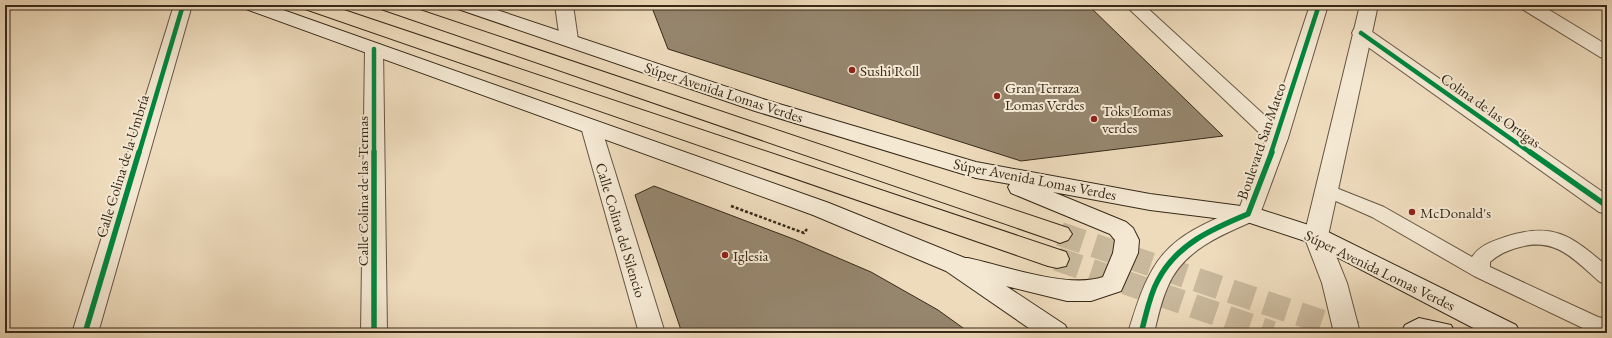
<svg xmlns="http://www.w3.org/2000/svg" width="1612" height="338" font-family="'EB Garamond',serif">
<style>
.building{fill:#96866e;stroke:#372a19}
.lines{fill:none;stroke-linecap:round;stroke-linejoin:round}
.primary-tunnel{stroke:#c9b89b;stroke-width:24;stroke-dasharray:24 12;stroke-linecap:butt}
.service-casing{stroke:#655642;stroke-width:2}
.minor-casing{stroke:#655642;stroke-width:2}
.tertiary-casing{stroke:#655642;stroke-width:2}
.secondary-casing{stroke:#372a19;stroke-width:2}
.primary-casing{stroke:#372a19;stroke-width:2}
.path{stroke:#372a19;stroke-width:2.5;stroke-dasharray:3 2;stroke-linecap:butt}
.service{fill:#f4e8d3;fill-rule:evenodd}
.minor{fill:#f4e8d3;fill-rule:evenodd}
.tertiary{fill:#f4e8d3;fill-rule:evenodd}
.secondary{fill:#f4e8d3;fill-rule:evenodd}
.primary{fill:#eedbbc;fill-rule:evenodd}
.cycleway-far1-casing{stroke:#f4e8d3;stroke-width:6}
.cycleway-casing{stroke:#f4e8d3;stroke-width:8}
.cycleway-far1{stroke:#00873e;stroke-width:4.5}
.cycleway{stroke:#00873e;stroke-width:5.5}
.poi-dot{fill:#8f2418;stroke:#f4e8d3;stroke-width:1.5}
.labels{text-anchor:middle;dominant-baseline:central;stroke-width:4;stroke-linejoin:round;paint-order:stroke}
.poi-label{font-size:15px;fill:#372a19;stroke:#f4e8d3;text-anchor:start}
.street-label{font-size:15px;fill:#372a19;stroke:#f4e8d3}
</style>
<rect width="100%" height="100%" fill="#eedbbc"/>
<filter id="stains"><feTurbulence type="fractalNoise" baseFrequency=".005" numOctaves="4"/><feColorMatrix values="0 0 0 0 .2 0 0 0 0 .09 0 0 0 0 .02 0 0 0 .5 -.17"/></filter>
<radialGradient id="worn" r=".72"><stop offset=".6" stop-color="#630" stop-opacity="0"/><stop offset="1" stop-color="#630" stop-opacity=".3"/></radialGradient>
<g class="building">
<path d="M651,5H1088L1223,136L1021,161L668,49Z"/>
<path d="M654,186L796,240L871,272L938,310L970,333H682L635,195Z"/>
</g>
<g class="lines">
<g class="primary-tunnel">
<path d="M1060,234L1356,333"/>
<path d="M1057,259L1272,333"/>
</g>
<defs>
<path id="service" d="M1326,184L1384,207L1472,257C1480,245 1493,241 1505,237C1554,221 1571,236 1607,266V284L1600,282C1574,260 1557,237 1520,247C1508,250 1499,254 1490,262V267L1598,317L1607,319V333H1597L1587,330L1474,276L1372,217L1320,194L1317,190L1320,186Z"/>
<g id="minor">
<path d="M174,5H192L98,333H72Z"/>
<path d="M555,5H573L578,40L576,44L569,46L562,44L560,40Z"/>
<path d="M1125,5H1144L1284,133L1288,138L1284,143L1277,145L1270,143Z"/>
<path d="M1519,5H1541L1607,45V59L1600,57L1522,9Z"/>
<path d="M1361,27L1368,29L1607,195V214L1599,212L1354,37L1352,33L1354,29Z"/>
<path d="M374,43L381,45L383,49L387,333H361L365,49L367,45Z"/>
<path d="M591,120L598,122L601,127L665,333H639L581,127L584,122Z"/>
</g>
<g id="tertiary">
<path d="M1310,5H1328L1288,138L1260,214L1256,220C1223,234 1183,250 1168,286C1161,301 1158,317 1154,333H1128C1151,256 1164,239 1239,209L1266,138Z"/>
<path d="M1360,5H1378L1328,236L1347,283L1360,333H1334L1322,283L1304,236Z"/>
</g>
<g id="secondary">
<path d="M243,5H269L829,203L965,258H968C1005,266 1068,289 1103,277L1113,253L1115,240L1110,234L1011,193L1008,187L1010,184L976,178L755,111L458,9L455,5H482L769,101L976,162L1150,194L1256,208L1324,230L1516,325L1520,333H1483L1308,242L1247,222L1150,210L1053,192L1126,222L1133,228L1139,240L1138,253L1121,291L1091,301H1067L1006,286L1065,325L1069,333H1036L946,271L813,215L246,9Z"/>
<path d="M1419,318L1451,325L1455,333H1401L1405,325Z"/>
</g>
<g id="primary">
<path d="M302,5H329L1066,252L1069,259L1066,266L1057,268L1048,266L305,9Z"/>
<path d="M378,5H405L1068,228L1072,234L1068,240L1060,243L1052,240L381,9Z"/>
</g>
</defs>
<use href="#service" class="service-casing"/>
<use href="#minor" class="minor-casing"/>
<use href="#tertiary" class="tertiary-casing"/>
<use href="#secondary" class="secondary-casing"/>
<use href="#primary" class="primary-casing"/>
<path class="path" d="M731,206L804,233L807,229"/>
<use href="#service" class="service"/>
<use href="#minor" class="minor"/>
<use href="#tertiary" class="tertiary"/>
<use href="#secondary" class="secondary"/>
<use href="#primary" class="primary"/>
<defs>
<g id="cycleway-far1">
<path d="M1361,33L1531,153"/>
<path d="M374,49V153"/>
<path d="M139,153L183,5"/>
<path d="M1271,153L1319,5"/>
</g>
<g id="cycleway">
<path d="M374,152V333"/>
<path d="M1530,152L1607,206"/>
<path d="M85,333L139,152"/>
<path d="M1141,333C1146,316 1149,296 1158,280C1177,244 1212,229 1248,214L1272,152"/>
</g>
</defs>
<use href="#cycleway-far1" class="cycleway-far1-casing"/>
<use href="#cycleway" class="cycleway-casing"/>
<use href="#cycleway-far1" class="cycleway-far1"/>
<use href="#cycleway" class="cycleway"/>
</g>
<g class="poi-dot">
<circle cx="852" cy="70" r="4"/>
<circle cx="997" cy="96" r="4"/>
<circle cx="1094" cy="119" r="4"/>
<circle cx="1412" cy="212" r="4"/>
<circle cx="725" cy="255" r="4"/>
</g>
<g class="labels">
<g class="poi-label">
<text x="860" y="70">Sushi Roll</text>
<text x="1005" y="87">Gran Terraza<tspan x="1005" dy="17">Lomas Verdes</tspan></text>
<text x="1102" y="110">Toks Lomas<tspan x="1102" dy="17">verdes</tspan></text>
<text x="1420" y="212">McDonald's</text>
<text x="733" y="255">Iglesia</text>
</g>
<g class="street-label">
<text transform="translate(724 92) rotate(18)">Súper Avenida Lomas Verdes</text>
<text transform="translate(1491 110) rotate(35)">Colina de las Ortigas</text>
<text transform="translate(1261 141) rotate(-71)">Boulevard San Mateo</text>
<text transform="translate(122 166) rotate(-73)">Calle Colina de la Umbría</text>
<text transform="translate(1035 179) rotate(11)">Súper Avenida Lomas Verdes</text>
<text transform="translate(362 191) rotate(-90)">Calle Colina de las Termas</text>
<text transform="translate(621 230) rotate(73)">Calle Colina del Silencio</text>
<text transform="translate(1380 270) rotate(26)">Súper Avenida Lomas Verdes</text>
</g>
</g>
<rect width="1612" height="338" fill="none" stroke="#eedbbc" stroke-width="20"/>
<rect x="6" y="6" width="1600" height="326" fill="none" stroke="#372a19" stroke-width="2"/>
<rect x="10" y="10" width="1592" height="318" fill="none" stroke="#372a19"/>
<rect width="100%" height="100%" filter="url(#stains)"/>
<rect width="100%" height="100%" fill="url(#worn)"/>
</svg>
